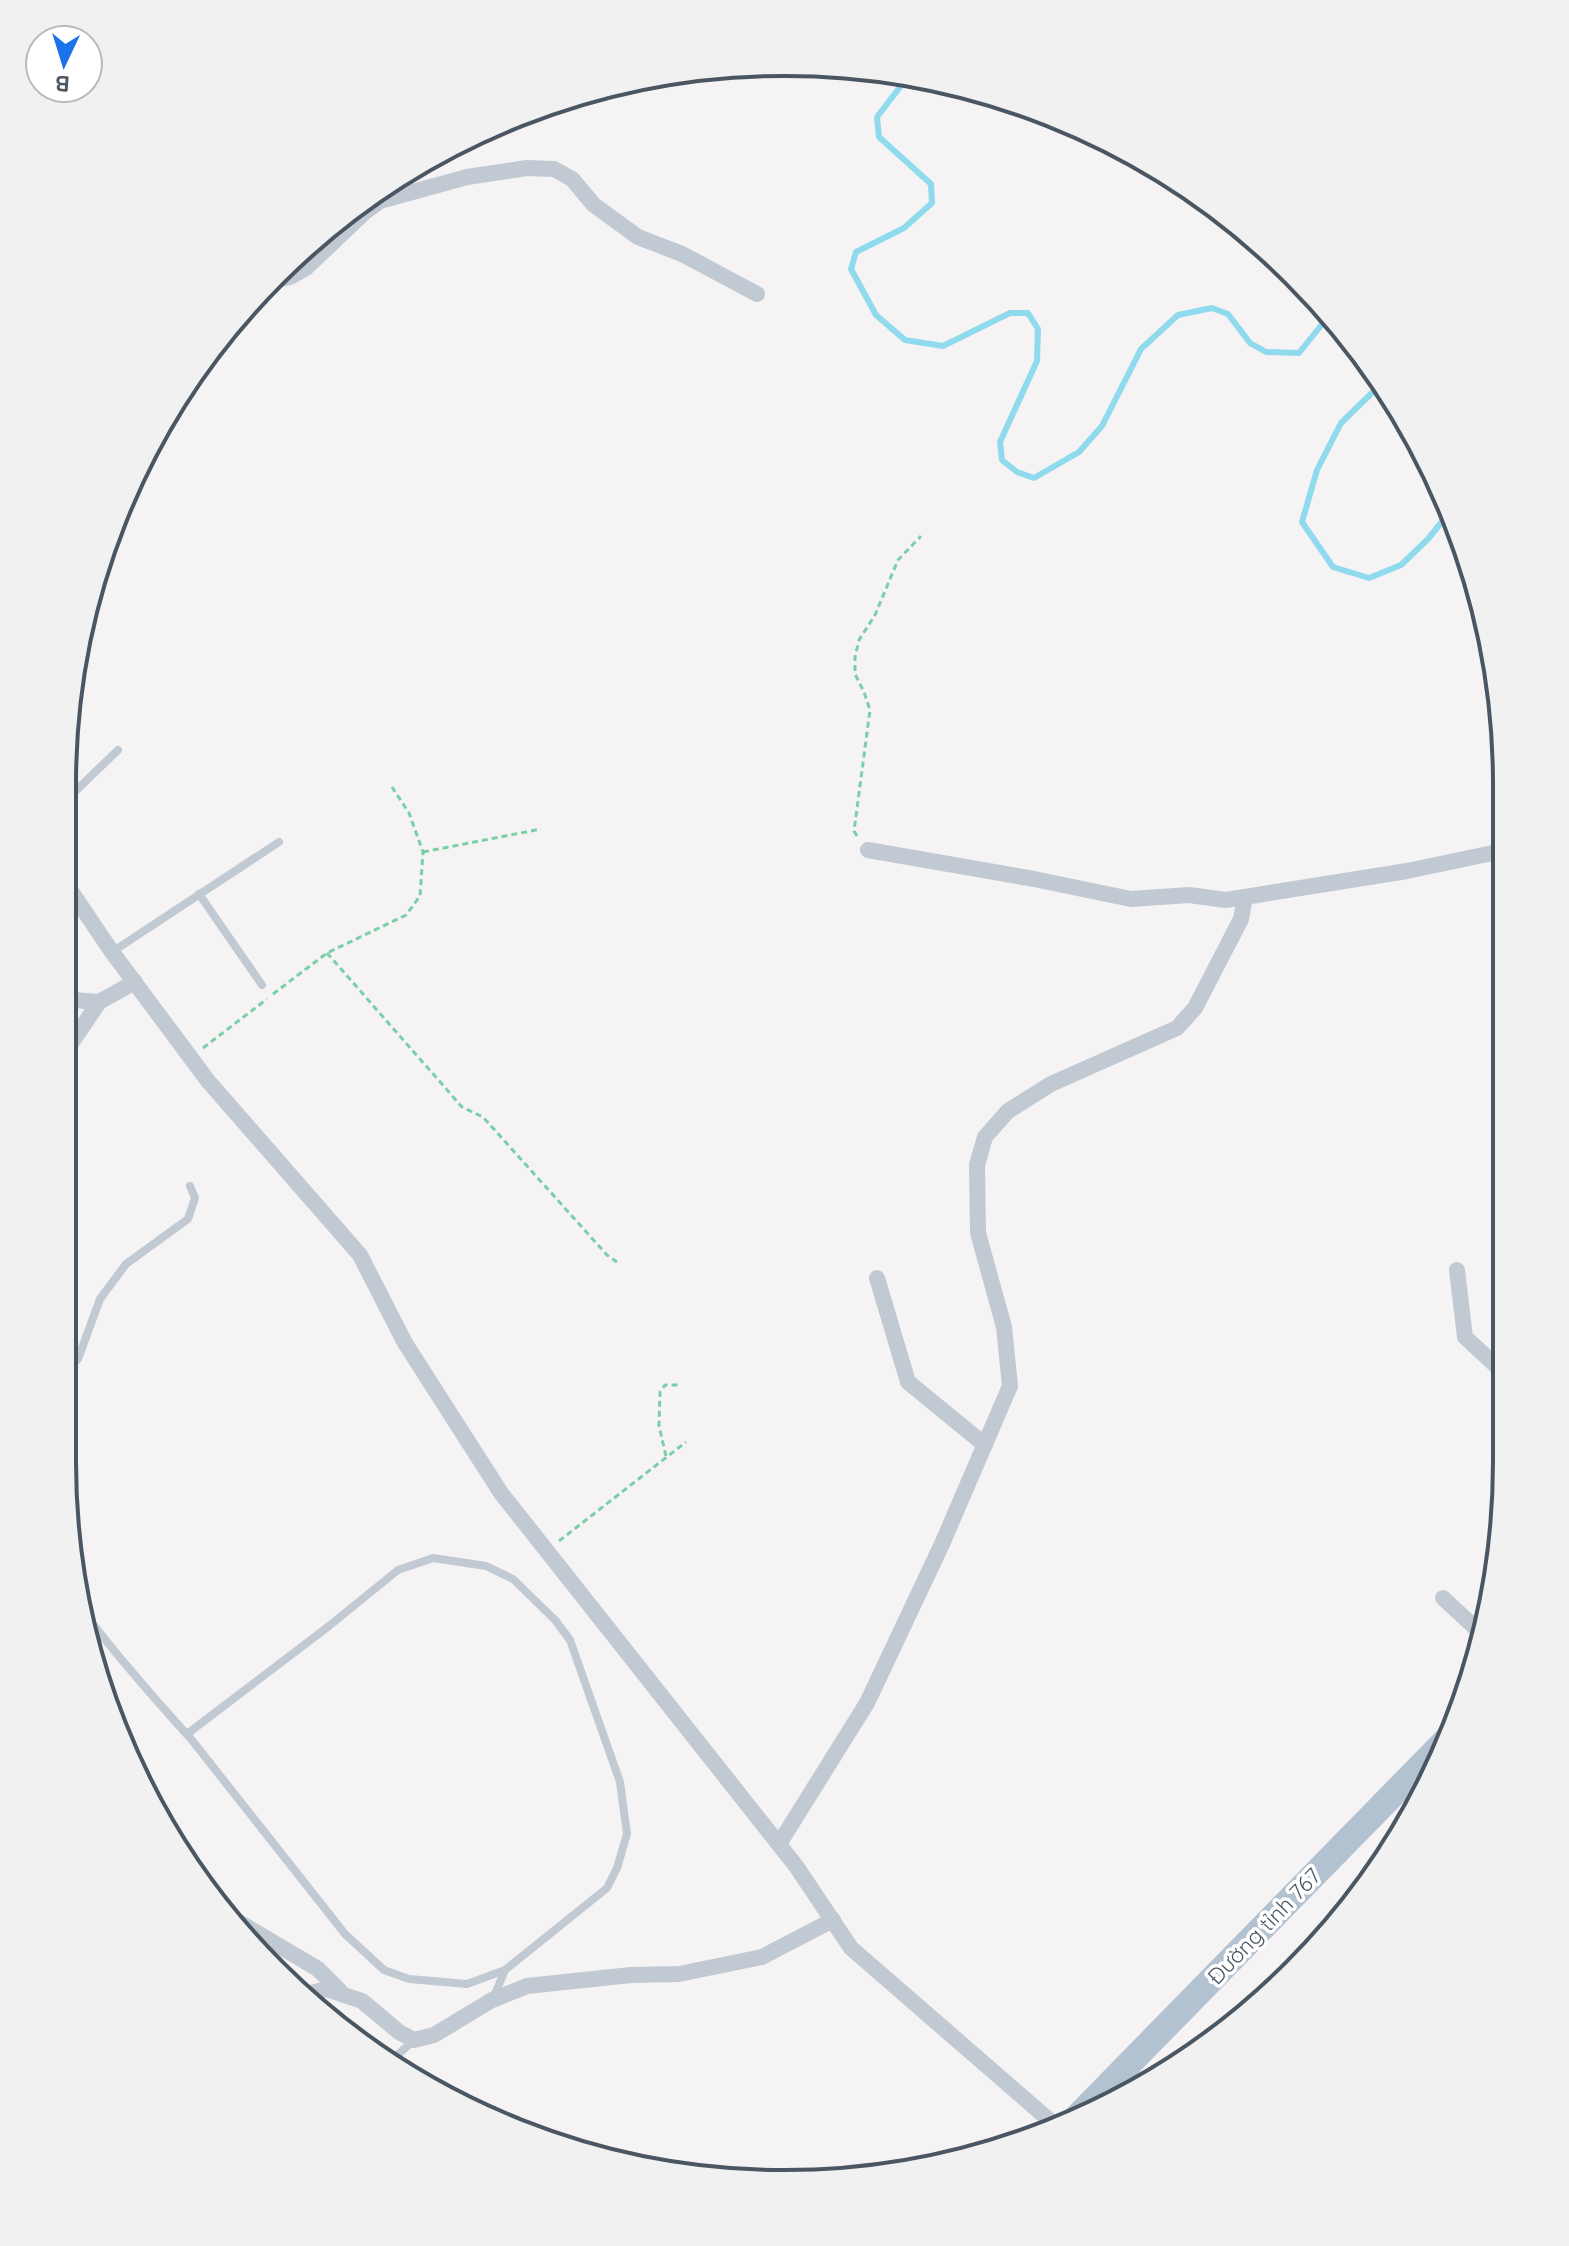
<svg xmlns="http://www.w3.org/2000/svg" width="1569" height="2246" font-family="Quicksand,sans-serif">
<style>
.lines{fill:none;stroke-linecap:round;stroke-linejoin:round}
.stream{stroke:#90daee;stroke-width:6}
.path{stroke:#7ad0a6;stroke-width:3;stroke-dasharray:6 4;stroke-linecap:butt}
.lane{stroke:#c1cad2;stroke-width:8}
.street{stroke:#c1cad2;stroke-width:16}
.primary{stroke:#b3c2d1;stroke-width:26}
.labels{text-anchor:middle;dominant-baseline:central;stroke-width:7;stroke-linejoin:round;paint-order:stroke}
.street-label{font-size:22px;fill:#4a5661;stroke:#fff}
.rim{fill:none;stroke:#4a5661;stroke-width:4}
</style>
<rect width="100%" height="100%" fill="#f5f3f3"/>
<g class="lines">
<g class="stream">
<path d="M910,74L877,117L879,137L931,184L932,203L904,228L856,252L851,269L876,315L905,340L943,346L1010,313H1028L1038,329L1037,361L1000,442L1002,460L1017,472L1034,478L1079,452L1102,426L1141,349L1178,315L1212,308L1228,314L1250,343L1266,352L1299,353L1327,318"/>
<path d="M1377,388L1341,423L1317,470L1302,522L1333,567L1369,578L1401,565L1428,539L1449,513"/>
</g>
<g class="path">
<path d="M857,836L854,831L870,710L864,692L855,674V657L859,640L875,615L898,560L921,536"/>
<path d="M423,852L541,829"/>
<path d="M327,953L462,1107L483,1117L607,1255L617,1262"/>
<path d="M273,994L327,953L406,915L420,896L423,852L409,813L392,787"/>
<path d="M203,1048L267,999"/>
<path d="M666,1456L659,1426L660,1392L665,1385H679"/>
<path d="M559,1541L686,1442"/>
</g>
<g class="lane">
<path d="M62,804L118,750"/>
<path d="M199,894L262,985"/>
<path d="M112,952L279,842"/>
<path d="M62,1373L78,1359L100,1299L126,1264L188,1219L195,1198L190,1186"/>
<path d="M82,1610C116,1655 153,1697 191,1739L345,1934L384,1970L409,1979L467,1984L505,1970L607,1888L617,1868L627,1834L620,1782L570,1640L555,1620L513,1579L486,1566L433,1558L398,1570L329,1626L187,1734"/>
<path d="M493,1999L505,1970"/>
<path d="M394,2058L413,2041"/>
</g>
<g class="street">
<path d="M268,282L290,277L306,268L365,212L380,201L467,177L527,168L554,169L572,179L594,205L638,237L682,254L757,294"/>
<path d="M868,850L1034,879L1131,899L1189,895L1226,900L1407,871L1507,850"/>
<path d="M62,878L112,952L208,1081L360,1255L405,1343L501,1493L796,1866L851,1948L1056,2126"/>
<path d="M62,999L99,1002L135,982"/>
<path d="M62,1057L99,1002"/>
<path d="M1457,1270L1465,1337L1507,1376"/>
<path d="M877,1278L908,1382L985,1445"/>
<path d="M1443,1598L1483,1635"/>
<path d="M779,1844L867,1703L942,1544L1010,1386L1004,1327L978,1233L977,1165L985,1137L1008,1111L1051,1084L1177,1028L1195,1008L1241,919L1245,897"/>
<path d="M232,1918L318,1969L340,1991"/>
<path d="M301,1996L326,1989L362,2001L399,2032L414,2040L434,2035L492,2000L527,1986L631,1975L679,1974L762,1957L833,1920"/>
</g>
<path class="primary" d="M1075,2119L1454,1732"/>
</g>
<g class="labels">
<g class="street-label">
<text transform="translate(1264 1926) rotate(-46)">Đường tỉnh 767</text>
</g>
</g>
<path d="M0 0H1569V2246H0ZM784 76H785A708 708 0 0 1 1493 784V1462A708 708 0 0 1 785 2170H784A708 708 0 0 1 76 1462V784A708 708 0 0 1 784 76Z" fill="#f1f1f2" fill-rule="evenodd"/>
<path class="rim" d="M784 76H785A708 708 0 0 1 1493 784V1462A708 708 0 0 1 785 2170H784A708 708 0 0 1 76 1462V784A708 708 0 0 1 784 76Z"/>
<g transform="translate(64 64) rotate(184)"><circle r="38" fill="#ffffff" stroke="#b7bbc0" stroke-width="2"/>
<path d="M0-6L14 30L0 20L-14 30Z" fill="#1a73e8"/>
<text y="-12" font-size="22" font-weight="bold" text-anchor="middle" fill="#4a5661">B</text>
</g>
</svg>
